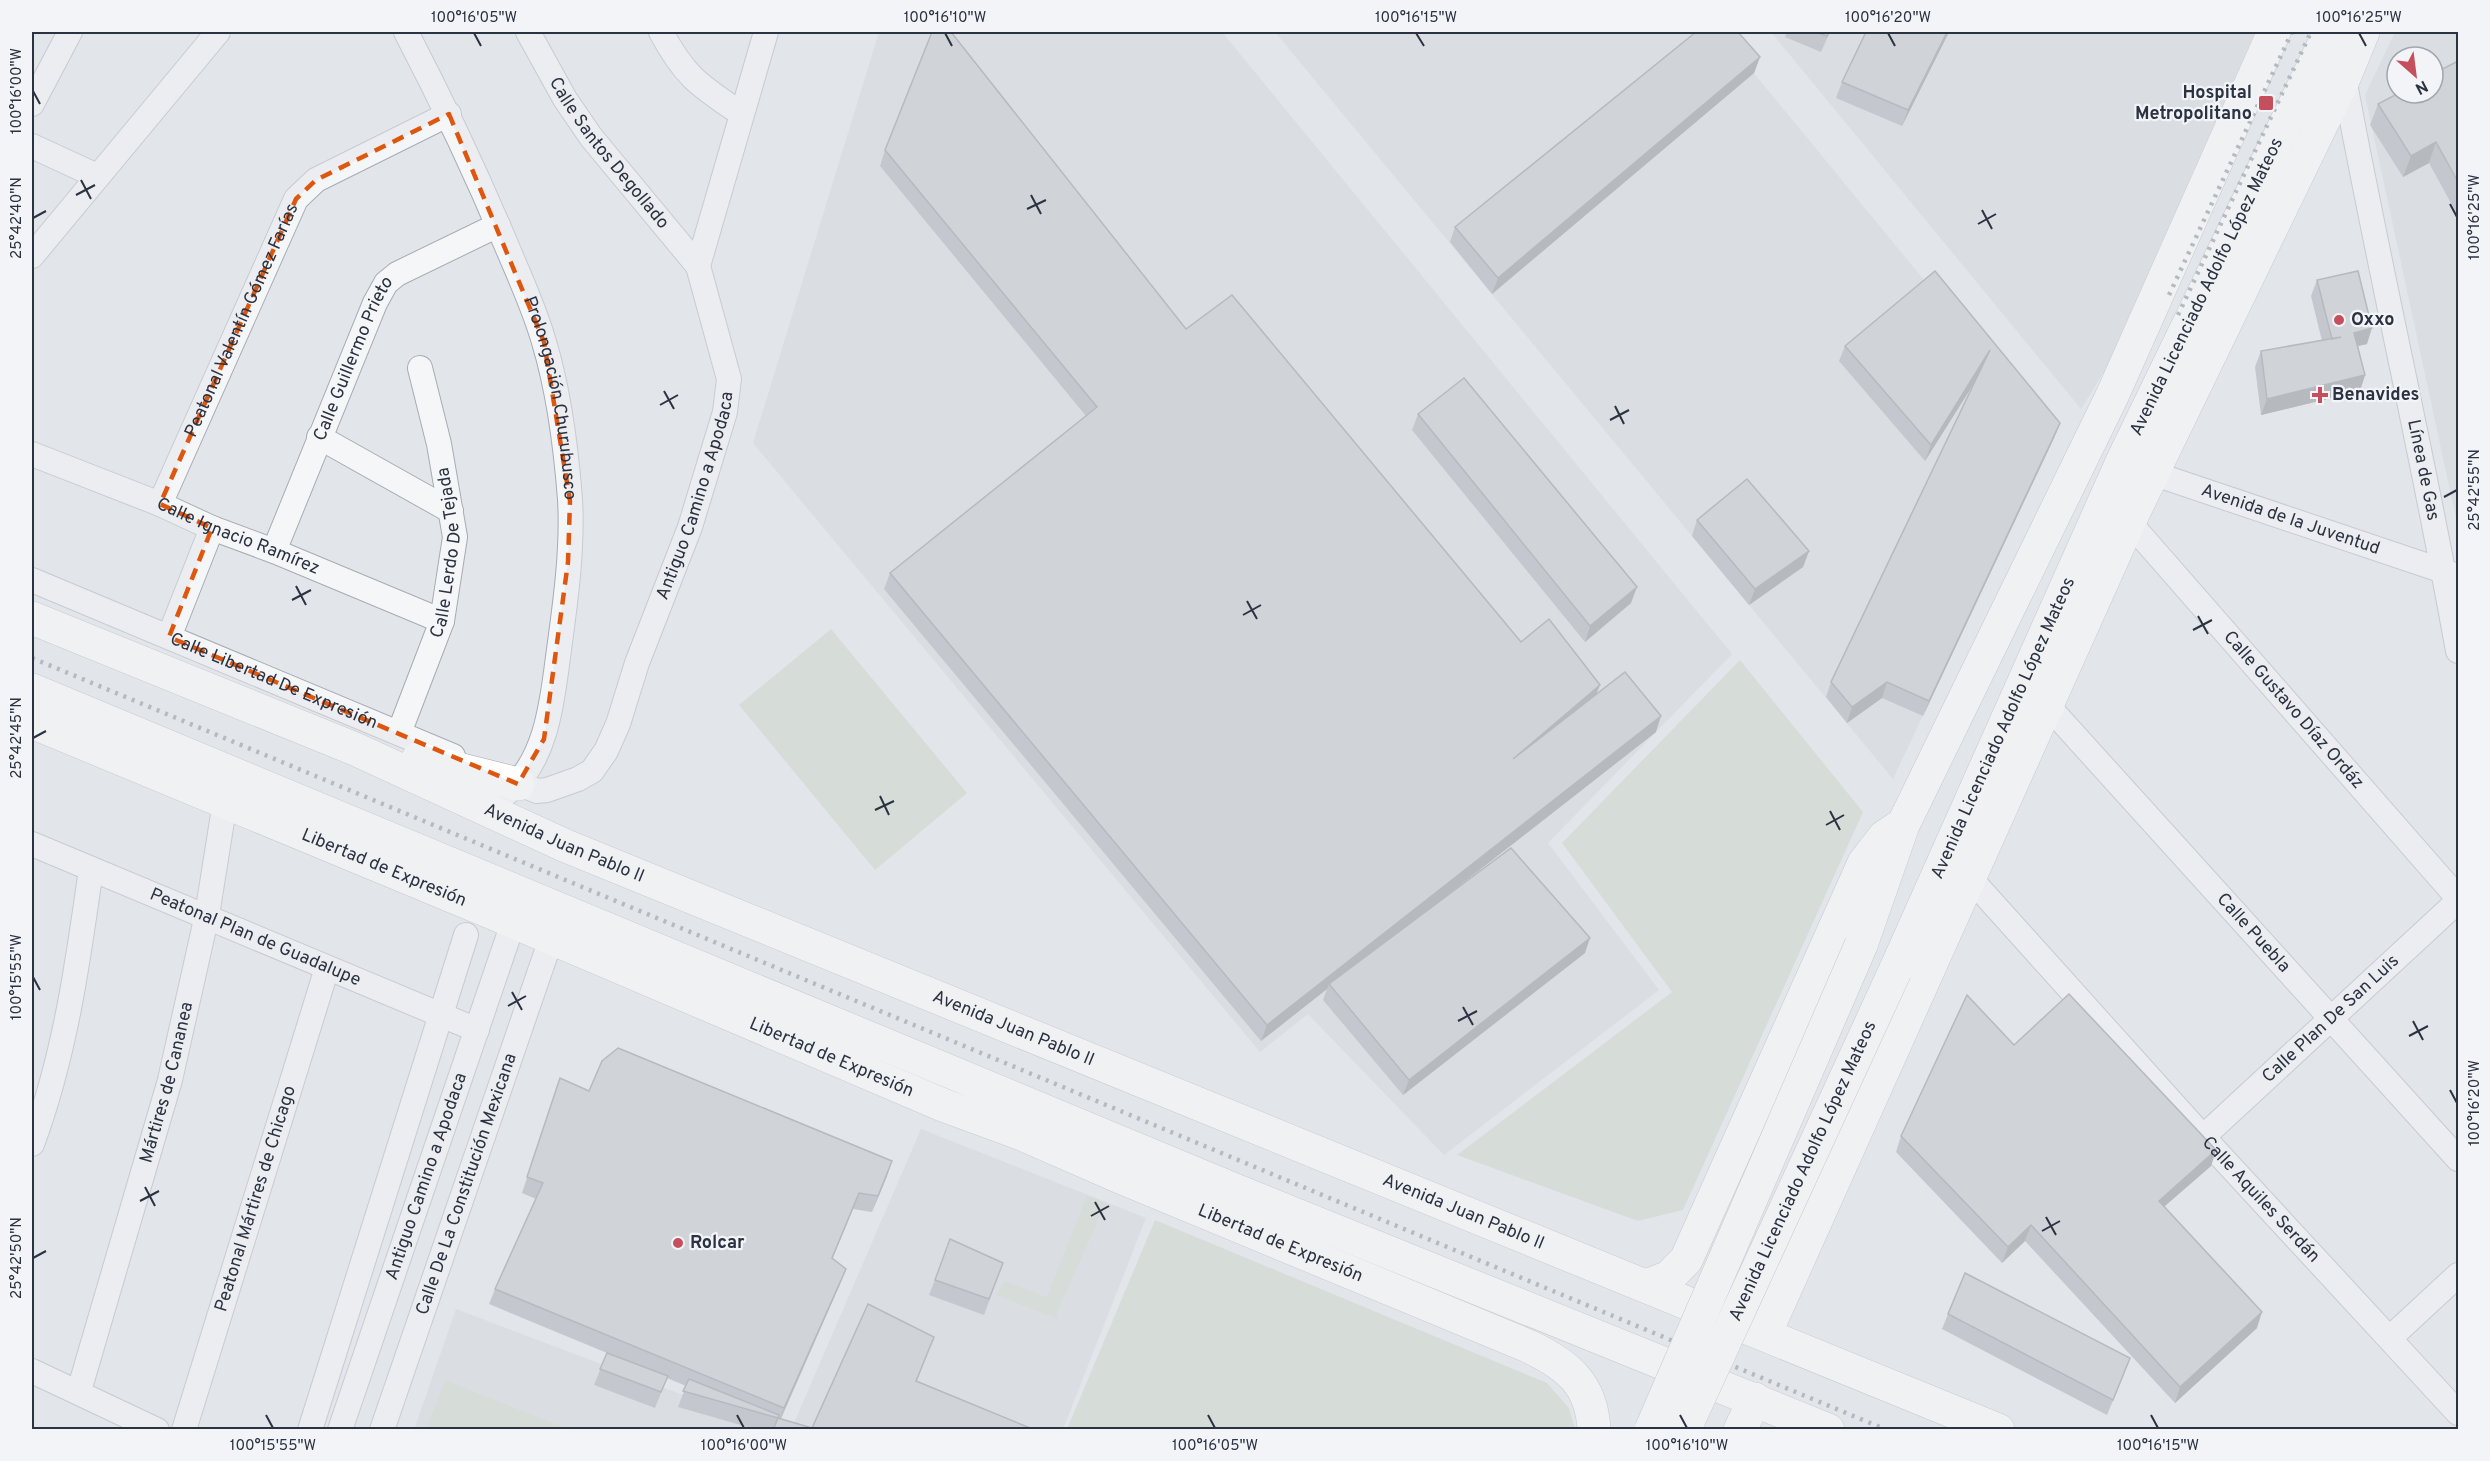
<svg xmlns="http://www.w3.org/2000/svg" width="2490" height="1461" font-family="Overpass,sans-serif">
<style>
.built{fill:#d0d4db;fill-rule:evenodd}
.green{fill:#c7d3c4}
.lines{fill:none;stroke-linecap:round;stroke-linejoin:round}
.street-casing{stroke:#a7acb4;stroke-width:26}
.secondary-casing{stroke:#a7acb4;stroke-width:34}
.primary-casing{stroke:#a2a9b5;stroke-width:34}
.street{stroke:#f5f6f8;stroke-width:24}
.secondary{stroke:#fff;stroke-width:33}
.primary{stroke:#fff;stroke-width:33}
.rail{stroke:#7c8492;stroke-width:4.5;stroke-dasharray:3 6;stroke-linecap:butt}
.primary-bridge-casing{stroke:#a2a9b5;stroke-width:34;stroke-linecap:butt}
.primary-bridge{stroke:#fff;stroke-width:33}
.wall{fill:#a0a3aa}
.shaded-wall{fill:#82858b}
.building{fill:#babec6;stroke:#82858b;stroke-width:1.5}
.marked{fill:none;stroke:#df570f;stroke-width:4.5;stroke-dasharray:12 8;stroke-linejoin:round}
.ticks{fill:none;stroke:#2b3241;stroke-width:2}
.poi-dot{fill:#c64f5e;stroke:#f2f4f7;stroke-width:2}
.labels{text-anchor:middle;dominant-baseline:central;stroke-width:4.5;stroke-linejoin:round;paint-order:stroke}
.poi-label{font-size:18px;font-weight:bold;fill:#2b3241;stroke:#f2f4f7;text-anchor:start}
.street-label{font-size:18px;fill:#2b3241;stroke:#f2f4f7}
.neatline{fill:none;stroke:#2b3241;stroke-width:2}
.ticks-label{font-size:15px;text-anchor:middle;fill:#2b3241}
</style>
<rect width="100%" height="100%" fill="#e2e5ea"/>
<g class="built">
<path d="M879,32H1222L1732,654L1548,843L1659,990L1444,1155L1308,1014L1260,1052L753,443Z"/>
<path d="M1275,32H1720L2054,438L1893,779Z"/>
<path d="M1771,32H2255L2105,370L2081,409Z"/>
<path d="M2395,32H2458V528L2365,95ZM2397,57H2433V93H2397Z"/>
<path d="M921,1129L1146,1218L1063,1429L791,1430Z"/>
<path d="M456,1309L683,1395L772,1430H414Z"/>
</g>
<g class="green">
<path d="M831,629L967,793L875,870L739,705Z"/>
<path d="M1740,660L1863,812L1683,1210L1638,1221L1457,1155L1672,992L1562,843Z"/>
<path d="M1087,1195L1106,1203L1055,1318L996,1295L1004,1281L1047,1297Z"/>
<path d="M1155,1220L1547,1383L1569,1408L1575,1429H1067Z"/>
<path d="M445,1380L569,1429H426Z"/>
</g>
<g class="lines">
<defs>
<g id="street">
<path id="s1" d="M406,32C443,103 477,175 508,249C521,280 535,310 544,342C559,392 566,447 570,499C573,551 565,605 558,657C552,704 546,761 507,793"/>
<path id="s2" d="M528,32L565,99L591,137L698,266"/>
<path d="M661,32C685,77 699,85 740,113"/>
<path id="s3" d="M2344,78C2379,269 2424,459 2458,651"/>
<path d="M32,104L70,32"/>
<path d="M32,146L97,176"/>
<path d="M32,256L218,32"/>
<path d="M319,437L451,511"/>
<path id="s4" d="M32,454L160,504L212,528L274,551L442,621"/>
<path id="s5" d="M2137,468L2458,576"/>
<path id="s6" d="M160,504L296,199L316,180L449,114"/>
<path id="s7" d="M2127,508L2129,522L2458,898"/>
<path id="s8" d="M274,551L375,303L386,283L397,274L498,225"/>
<path id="s9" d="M32,580L453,756"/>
<path d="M169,637L212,528"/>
<path id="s10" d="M2048,706L2458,1159"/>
<path id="s11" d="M399,733L442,621L455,537L439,444L420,368"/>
<path id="s12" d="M504,778L537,791L547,790L578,779L592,771L606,751L618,724L637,663L690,527L725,412L729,379L698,266L766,32"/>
<path id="s13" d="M32,844L477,1030"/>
<path id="s14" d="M1969,877L2203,1137L2458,1413"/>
<path id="s15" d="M2203,1137L2458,901"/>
<path d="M32,1144C65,1056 78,962 91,869"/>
<path d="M2390,1338L2458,1275"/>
<path d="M32,1371L157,1430"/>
<path id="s16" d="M79,1391L170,1080L207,915L225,802"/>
<path id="s17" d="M184,1430L327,968"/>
<path d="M310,1430L466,935"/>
<path id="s18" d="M340,1430L513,923"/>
<path id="s19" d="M382,1430L551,939"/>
</g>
<g id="secondary">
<path id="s20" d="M32,618L355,749L566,846L1998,1430"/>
<path d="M32,690L1237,1191L1828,1430"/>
<path id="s21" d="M32,722L488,911L943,1105L1022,1134L1120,1177L1528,1346C1566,1364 1592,1383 1594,1430"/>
<path d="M418,759L518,784"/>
<path d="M1765,1334L2129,522L2344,78L2363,32"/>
<path d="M1740,1430L1755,1399"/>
</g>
<g id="primary">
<path d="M2001,747L2048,706"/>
<path d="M1861,945L1903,825L2112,396L2274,32"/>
<path id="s22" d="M1895,971L2122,462L2330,32"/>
<path d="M1646,1286L1669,1277L1686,1260L1864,863L1884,837L1899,827"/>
</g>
</defs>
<use href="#street" class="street-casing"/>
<use href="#secondary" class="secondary-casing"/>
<use href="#primary" class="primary-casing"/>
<use href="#street" class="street"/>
<use href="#secondary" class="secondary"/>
<use href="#primary" class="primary"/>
<g class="rail">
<path d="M2169,295L2292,32"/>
<path d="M2178,315L2311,32"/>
<path d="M32,658L1887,1430"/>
</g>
<defs>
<g id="primary-bridge">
<path d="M1651,1430L1861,945"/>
<path id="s23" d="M1684,1430L1895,971"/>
</g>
</defs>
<use href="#primary-bridge" class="primary-bridge-casing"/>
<use href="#primary-bridge" class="primary-bridge"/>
</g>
<g class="wall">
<path d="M1787,32H1830L1821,52L1785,37Z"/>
<path d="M1949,32L1902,126L1836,98L1842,82Z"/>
<path d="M1760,57L1754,73L1492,294L1450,242L1455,227Z"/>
<path d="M2458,67V216L2429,163L2403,177L2370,125L2378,104Z"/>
<path d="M885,150L1186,329L1521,642L1597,694L1656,732L1436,904L1585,953L1403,1095L1323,1000L1327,989L1261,1041L884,589L890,573L1086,416L880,166Z"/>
<path d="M1935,271L2060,423L2054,438L1923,716L1882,698L1847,723L1826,697L1831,682L1977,378L1925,461L1839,361L1845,346Z"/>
<path d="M2317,280L2367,344L2358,346L2365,375L2360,391L2261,415L2255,367L2261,351L2322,341L2311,296Z"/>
<path d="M1418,414L1631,603L1585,642L1412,430Z"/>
<path d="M1697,520L1809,551L1803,567L1749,605L1692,536Z"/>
<path d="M560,1078L589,1091L887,1176L872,1212L853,1209L832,1258L840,1284L781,1419L812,1428L928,1352L917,1381L1029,1430H758L678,1407L686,1386L667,1378L655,1408L594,1385L607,1353L489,1304L495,1289L536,1199L522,1193Z"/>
<path d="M1901,1136L2216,1150L2211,1166L2164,1207L2257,1328L2175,1403L2025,1241L2002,1263L1896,1152Z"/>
<path d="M1003,1263L984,1315L929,1295L935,1280Z"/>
<path d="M1948,1314L2124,1374L2107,1415L1942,1329Z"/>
</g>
<g class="shaded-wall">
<path d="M1947,32H1949L1902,126L1908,110Z"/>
<path d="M1760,57L1754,73L1492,294L1498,278Z"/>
<path d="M2436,142L2429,163L2403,177L2411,156Z"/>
<path d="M2372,328L2367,344L2349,348L2354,333Z"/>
<path d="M1990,350L1985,366L1925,461L1931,445Z"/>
<path d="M2365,375L2360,391L2261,415L2267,399Z"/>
<path d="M2060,423L2054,438L1923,716L1929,701Z"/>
<path d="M1809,551L1803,567L1749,605L1755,589Z"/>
<path d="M1637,587L1631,603L1585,642L1590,626Z"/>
<path d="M1887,682L1882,698L1847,723L1852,707Z"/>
<path d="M1600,685L1594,700L1513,759Z"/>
<path d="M1661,716L1656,732L1331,986L1329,984L1327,989L1261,1041L1267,1025Z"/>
<path d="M1590,938L1585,953L1403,1095L1409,1080Z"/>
<path d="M2216,1150L2211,1166L2153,1216L2159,1201Z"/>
<path d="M892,1161L887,1176L872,1212L878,1196Z"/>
<path d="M859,1193L853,1209L826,1274L832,1258Z"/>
<path d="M2031,1225L2025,1241L2002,1263L2008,1247Z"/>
<path d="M846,1269L840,1284L778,1424L784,1408Z"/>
<path d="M2262,1312L2257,1328L2175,1403L2180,1387Z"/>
</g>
<g class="building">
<path d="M932,32H951L1186,329L1232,295L1521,642L1549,619L1600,685L1513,759L1625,672L1661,716L1267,1025L890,573L1097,407L885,150Z"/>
<path d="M1696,32H1738L1760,57L1498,278L1455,227Z"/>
<path d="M1816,32H1829L1827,36Z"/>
<path d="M1866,32H1947L1908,110L1842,82Z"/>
<path d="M2456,62L2458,67V182L2436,142L2411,156L2378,104L2399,93H2433V74Z"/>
<path d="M1935,271L2060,423L1929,701L1887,682L1852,707L1831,682L1990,350L1931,445L1845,346Z"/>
<path d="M2358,271L2372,328L2354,333L2365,375L2267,399L2261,351L2341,337L2332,339L2317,280Z"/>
<path d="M1464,378L1637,587L1590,626L1418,414Z"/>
<path d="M1747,479L1809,551L1755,589L1697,520Z"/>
<path d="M1511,848L1590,938L1409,1080L1329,984Z"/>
<path d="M2069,994L2216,1150L2159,1201L2262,1312L2180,1387L2031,1225L2008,1247L1901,1136L1967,995L2014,1045Z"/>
<path d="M618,1048L892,1161L878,1196L859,1193L832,1258L846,1269L784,1408L495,1289L543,1183L527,1177L560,1078L589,1091L602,1061Z"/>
<path d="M950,1239L1003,1263L989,1299L935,1280Z"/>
<path d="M1965,1273L2130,1358L2113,1400L1948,1314Z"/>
<path d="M868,1304L934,1337L916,1381L1030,1428L1029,1430H773L778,1418L683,1391L689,1379L779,1415L778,1418L812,1428Z"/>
<path d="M607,1353L668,1376L661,1392L600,1369Z"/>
</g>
<path d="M0 0H2490V1461H0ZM449,114L544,342L570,501L568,562L544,739L518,784L169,637L212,528L160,504L296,199L316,180Z" fill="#e2e5ea" fill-opacity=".55" fill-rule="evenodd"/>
<path class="marked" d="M449,114L544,342L570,501L568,562L544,739L518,784L169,637L212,528L160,504L296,199L316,180Z"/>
<path class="ticks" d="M474,33L481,46M945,33L952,46M1416,33L1424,46M1888,33L1895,46M2359,33L2366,46M33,91L40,104M81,180L91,199M76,195L95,185M1031,195L1041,214M2450,204L2457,217M1027,209L1046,200M1982,210L1992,229M33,218L46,211M1978,224L1996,214M664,391L674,409M660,405L678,395M1615,406L1624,424M1610,420L1629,410M2444,497L2457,490M296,586L306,605M292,600L311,590M1247,601L1257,619M1243,615L1261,605M2198,616L2208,634M2193,630L2212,620M33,738L46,731M880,796L889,815M875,810L894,801M1830,811L1840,830M1826,825L1844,815M33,977L40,990M512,992L522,1010M508,1006L526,996M1463,1007L1473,1025M1458,1021L1477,1011M2413,1021L2423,1040M2409,1036L2428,1026M2450,1090L2457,1103M145,1187L155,1206M140,1201L159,1191M1095,1202L1105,1220M1091,1216L1109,1206M2046,1217L2056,1235M2042,1231L2060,1221M33,1258L46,1251M266,1415L273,1428M737,1415L744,1428M1208,1415L1215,1428M1680,1415L1687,1428M2151,1415L2158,1428"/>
<g class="poi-dot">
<rect x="2258" y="95" width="16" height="16" rx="3"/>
<circle cx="2339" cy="320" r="6"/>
<path d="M2317 386h6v6h6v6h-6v6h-6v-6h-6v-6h6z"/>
<circle cx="678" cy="1243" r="6"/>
</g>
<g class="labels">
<g class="poi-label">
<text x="2252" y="93" text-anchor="end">Hospital<tspan x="2252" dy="21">Metropolitano</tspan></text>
<text x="2351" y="320">Oxxo</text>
<text x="2332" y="395">Benavides</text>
<text x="690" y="1243">Rolcar</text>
</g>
<g class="street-label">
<text stroke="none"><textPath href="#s2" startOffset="146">Calle Santos Degollado</textPath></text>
<text stroke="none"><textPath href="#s22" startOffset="752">Avenida Licenciado Adolfo López Mateos</textPath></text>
<text stroke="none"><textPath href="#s6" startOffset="201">Peatonal Valentín Gómez Farías</textPath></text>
<text stroke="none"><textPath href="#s8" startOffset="208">Calle Guillermo Prieto</textPath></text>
<text stroke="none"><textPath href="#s1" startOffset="396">Prolongación Churubusco</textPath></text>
<text stroke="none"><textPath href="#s3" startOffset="400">Línea de Gas</textPath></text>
<text stroke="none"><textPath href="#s12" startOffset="390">Antiguo Camino a Apodaca</textPath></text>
<text stroke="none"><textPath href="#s5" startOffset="162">Avenida de la Juventud</textPath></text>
<text stroke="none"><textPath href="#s4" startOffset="222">Calle Ignacio Ramírez</textPath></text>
<text stroke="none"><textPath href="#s11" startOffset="189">Calle Lerdo De Tejada</textPath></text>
<text stroke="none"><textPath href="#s9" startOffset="262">Calle Libertad De Expresión</textPath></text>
<text stroke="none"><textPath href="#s7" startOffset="264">Calle Gustavo Díaz Ordáz</textPath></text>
<text stroke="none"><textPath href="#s22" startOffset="266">Avenida Licenciado Adolfo López Mateos</textPath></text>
<text stroke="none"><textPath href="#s20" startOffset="578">Avenida Juan Pablo II</textPath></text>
<text stroke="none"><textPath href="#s21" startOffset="381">Libertad de Expresión</textPath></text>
<text stroke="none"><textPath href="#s10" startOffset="306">Calle Puebla</textPath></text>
<text stroke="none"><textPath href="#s13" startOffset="242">Peatonal Plan de Guadalupe</textPath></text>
<text stroke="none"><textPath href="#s15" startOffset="174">Calle Plan De San Luis</textPath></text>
<text stroke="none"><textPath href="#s20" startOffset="1064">Avenida Juan Pablo II</textPath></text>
<text stroke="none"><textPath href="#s21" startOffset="867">Libertad de Expresión</textPath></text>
<text stroke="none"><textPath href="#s16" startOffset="321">Mártires de Cananea</textPath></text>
<text stroke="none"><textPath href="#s23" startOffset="285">Avenida Licenciado Adolfo López Mateos</textPath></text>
<text stroke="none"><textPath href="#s18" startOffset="268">Antiguo Camino a Apodaca</textPath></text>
<text stroke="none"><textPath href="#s19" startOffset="260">Calle De La Constitución Mexicana</textPath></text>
<text stroke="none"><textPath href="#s17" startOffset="242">Peatonal Mártires de Chicago</textPath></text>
<text stroke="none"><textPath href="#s14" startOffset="435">Calle Aquiles Serdán</textPath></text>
<text stroke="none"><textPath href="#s20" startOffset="1550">Avenida Juan Pablo II</textPath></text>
<text stroke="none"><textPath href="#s21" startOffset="1353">Libertad de Expresión</textPath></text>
</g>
</g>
<rect width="2490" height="1461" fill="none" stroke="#f2f4f7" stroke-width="66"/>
<g transform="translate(2415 75) rotate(152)"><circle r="28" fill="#f2f4f7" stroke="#a2a6ae" stroke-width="1.5"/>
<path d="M0-4.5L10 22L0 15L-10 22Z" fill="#c64f5e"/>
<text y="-9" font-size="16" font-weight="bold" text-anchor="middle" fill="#2b3241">N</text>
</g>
<rect x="33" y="33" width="2424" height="1395" class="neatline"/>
<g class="ticks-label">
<text x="474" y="22">100°16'05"W</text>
<text x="945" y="22">100°16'10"W</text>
<text x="1416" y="22">100°16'15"W</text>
<text x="1888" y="22">100°16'20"W</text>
<text x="2359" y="22">100°16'25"W</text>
<text transform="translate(16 91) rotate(-90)" y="5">100°16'00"W</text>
<text transform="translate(2474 217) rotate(-90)" y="5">100°16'25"W</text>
<text transform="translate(16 218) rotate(-90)" y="5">25°42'40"N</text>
<text transform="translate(2474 490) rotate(-90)" y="5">25°42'55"N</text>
<text transform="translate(16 738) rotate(-90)" y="5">25°42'45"N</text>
<text transform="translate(16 977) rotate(-90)" y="5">100°15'55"W</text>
<text transform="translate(2474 1103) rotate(-90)" y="5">100°16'20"W</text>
<text transform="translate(16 1258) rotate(-90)" y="5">25°42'50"N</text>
<text x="273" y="1450">100°15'55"W</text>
<text x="744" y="1450">100°16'00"W</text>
<text x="1215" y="1450">100°16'05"W</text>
<text x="1687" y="1450">100°16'10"W</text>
<text x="2158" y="1450">100°16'15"W</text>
</g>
</svg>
